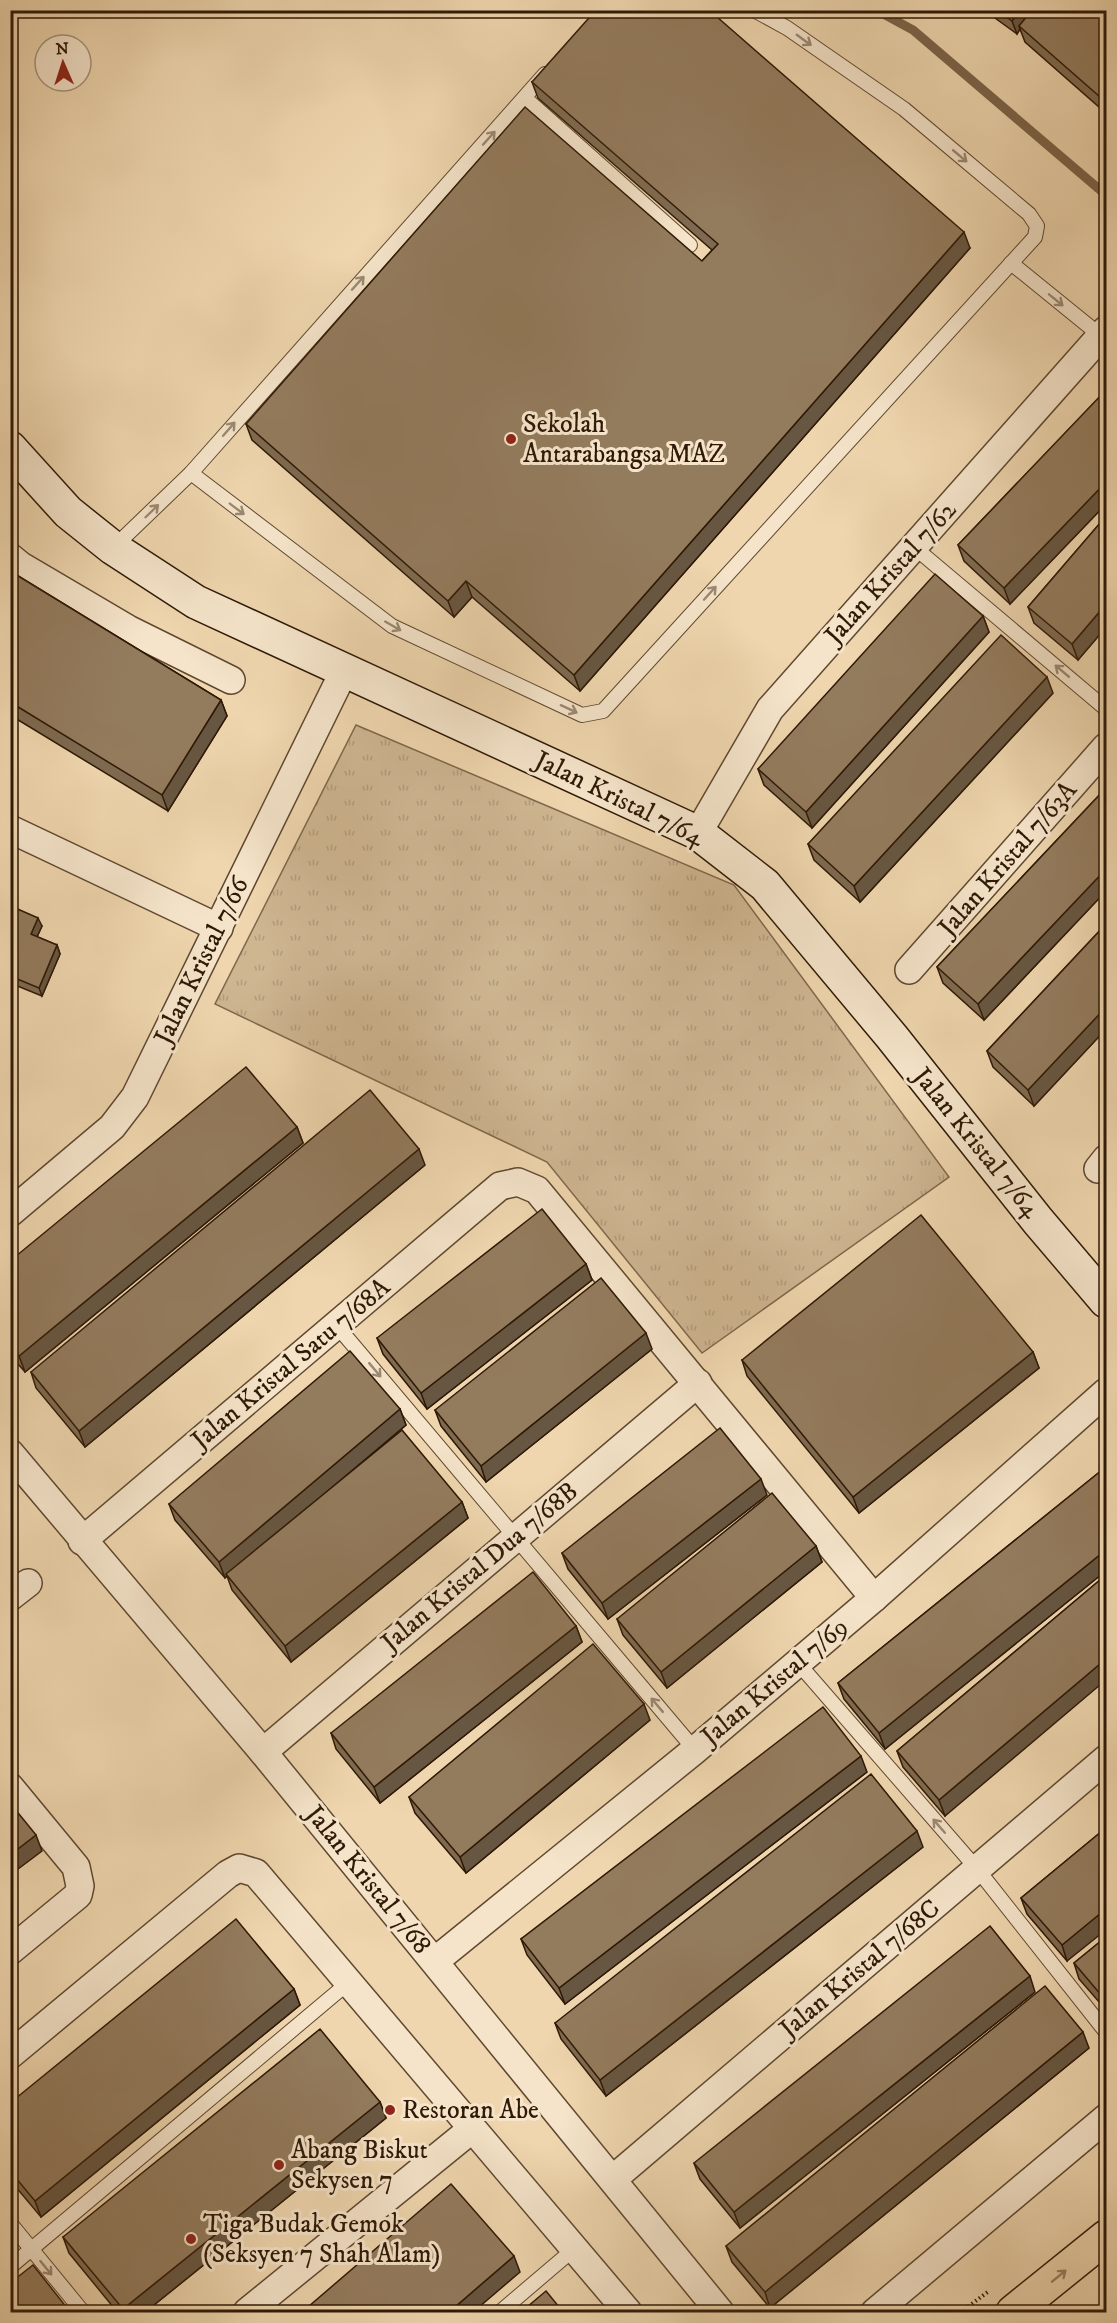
<svg xmlns="http://www.w3.org/2000/svg" width="1117" height="2323" font-family="'IM FELL DW Pica',serif">
<style>
.grass{fill:url(#grass-tufts);stroke:#7e684c;stroke-width:1.5}
.lines{fill:none;stroke-linecap:round;stroke-linejoin:round}
.stream{stroke:#7b6449;stroke-width:9}
.lane-casing{stroke:#5f4830;stroke-width:16}
.street-casing{stroke:#5f4830;stroke-width:30}
.secondary-casing{stroke:#2f1906;stroke-width:36}
.primary-casing{stroke:#2f1906;stroke-width:36}
.path{stroke:#2f1906;stroke-width:4;stroke-dasharray:1.5 3;stroke-linecap:butt}
.lane{stroke:#f5e4ca;stroke-width:14}
.street{stroke:#f5e4ca;stroke-width:27}
.secondary{stroke:#f5e4ca;stroke-width:33}
.primary{stroke:#efd6ae;stroke-width:33}
.wall{fill:#7e6a50;stroke:#2f1906;stroke-width:1.5}
.shaded-wall{fill:#675641;stroke:#2f1906;stroke-width:1.5}
.building{fill:#937b5d;stroke:#2f1906;stroke-width:1.5}
.oneway{stroke:#9c8972}
.oneway2{stroke:#998162}
.poi-dot{fill:#8f2418;stroke:#f5e4ca;stroke-width:2}
.labels{text-anchor:middle;dominant-baseline:central;stroke-width:6;stroke-linejoin:round;paint-order:stroke}
.poi-label{font-size:26px;fill:#2f1906;stroke:#f5e4ca;text-anchor:start}
.street-label{font-size:26px;fill:#2f1906;stroke:#f5e4ca}
</style>
<defs>
<pattern id="grass-tufts" width="24" height="20" patternUnits="userSpaceOnUse" patternTransform="scale(1.5)"><rect width="24" height="20" fill="#ceb691"/><path d="M3 7l-1-3M5 7V3M7 7l1-3M15 17l-1-3M17 17v-4M19 17l1-3" fill="none" stroke="#b19c7c"/></pattern>
</defs>
<rect width="100%" height="100%" fill="#efd6ae"/>
<filter id="stains"><feTurbulence type="fractalNoise" baseFrequency=".00333" numOctaves="4"/><feColorMatrix values="0 0 0 0 .2 0 0 0 0 .09 0 0 0 0 .02 0 0 0 .5 -.17"/></filter>
<radialGradient id="worn" r=".72"><stop offset=".6" stop-color="#630" stop-opacity="0"/><stop offset="1" stop-color="#630" stop-opacity=".3"/></radialGradient>
<path class="grass" d="M356,725L734,885L949,1177L702,1353L547,1162L215,1004Z"/>
<g class="lines">
<path class="stream" d="M876,10L913,30L1106,195"/>
<defs>
<g id="lane">
<path d="M525,98L690,245"/>
<path d="M1011,263L1101,336"/>
<path d="M191,473L392,626L582,715L603,711L1035,237L1037,226L1029,214L904,109L787,28L754,10"/>
<path d="M914,547L1106,709"/>
<path d="M113,548L191,473L545,74"/>
<path d="M337,1326L695,1750"/>
<path d="M798,1663L978,1870L1106,2032"/>
<path d="M10,2223L83,2312"/>
<path d="M10,2267L348,1983"/>
<path d="M500,2312L574,2249"/>
</g>
<g id="street">
<path d="M10,557L21,566L128,629L231,680"/>
<path d="M10,829L219,928"/>
<path d="M698,833L770,709L1106,330"/>
<path d="M909,970L1106,747"/>
<path d="M1098,1169L1106,1159"/>
<path d="M10,1213L112,1127L135,1097L344,671"/>
<path d="M10,1453L263,1752L720,2312"/>
<path d="M82,1541L500,1186L518,1182L537,1190L874,1598"/>
<path d="M10,1597L28,1583"/>
<path d="M263,1752L698,1383"/>
<path d="M10,1787L76,1867L80,1886L78,1895L10,1951"/>
<path d="M435,1961L695,1750L874,1598L1106,1392"/>
<path d="M10,2055L228,1874L239,1868L256,1873L628,2312"/>
<path d="M613,2179L1106,1759"/>
<path d="M247,2312L472,2129"/>
<path d="M875,2312L1106,2118"/>
</g>
<path id="secondary" d="M10,448L68,512L113,548L196,602L698,833L765,885L892,1037L1038,1221L1106,1301"/>
<path id="primary" d="M1013,2312L1106,2237"/>
</defs>
<use href="#lane" class="lane-casing"/>
<use href="#street" class="street-casing"/>
<use href="#secondary" class="secondary-casing"/>
<use href="#primary" class="primary-casing"/>
<path class="path" d="M961,2312L989,2291"/>
<use href="#lane" class="lane"/>
<use href="#street" class="street"/>
<use href="#secondary" class="secondary"/>
<use href="#primary" class="primary"/>
</g>
<g class="wall">
<path d="M984,10H1100L1107,16V114L1025,42L1020,29L1017,34Z"/>
<path d="M532,82L970,248L580,691L472,597L454,617L252,440L246,424L702,261L712,250L538,98Z"/>
<path d="M1107,389V503L1010,604L964,561L958,545Z"/>
<path d="M1107,515V626L1078,660L1034,623L1028,607Z"/>
<path d="M10,571L221,700L227,716L168,811L10,715Z"/>
<path d="M983,616L989,632L812,828L764,785L758,769Z"/>
<path d="M1053,693L860,902L814,860L808,844Z"/>
<path d="M1107,787V890L984,1020L943,983L937,967Z"/>
<path d="M10,914L42,926L37,937L57,945L60,954L42,996L10,983Z"/>
<path d="M1107,923V1028L1034,1106L993,1067L987,1051Z"/>
<path d="M297,1127L303,1143L25,1372L10,1355V1261Z"/>
<path d="M425,1165L85,1447L36,1388L31,1372Z"/>
<path d="M586,1264L592,1280L427,1409L383,1354L377,1338Z"/>
<path d="M652,1349L486,1482L441,1426L435,1410Z"/>
<path d="M1033,1352L1039,1368L859,1513L747,1376L742,1360Z"/>
<path d="M400,1409L406,1425L330,1489L462,1502L468,1518L291,1662L232,1590L227,1576L225,1578L175,1520L169,1504Z"/>
<path d="M1107,1466V1570L885,1749L844,1699L838,1683Z"/>
<path d="M767,1495L608,1619L568,1569L562,1553Z"/>
<path d="M816,1546L822,1562L667,1688L623,1635L617,1619Z"/>
<path d="M1107,1574L945,1816L903,1767L897,1751Z"/>
<path d="M576,1626L582,1642L380,1803L336,1749L331,1733Z"/>
<path d="M650,1720L466,1873L415,1813L409,1797Z"/>
<path d="M867,1772L565,2004L527,1955L521,1939Z"/>
<path d="M1107,1827L1067,1961L1027,1914L1021,1898Z"/>
<path d="M923,1847L606,2096L561,2039L555,2023Z"/>
<path d="M1107,1936V2011L1079,1979L1074,1963Z"/>
<path d="M294,1989L300,2005L41,2217L10,2180V2103Z"/>
<path d="M1035,1992L740,2228L700,2179L694,2163Z"/>
<path d="M1089,2048L770,2308L732,2262L726,2246Z"/>
<path d="M380,2102L386,2118L144,2313H118L69,2253L63,2237Z"/>
</g>
<g class="shaded-wall">
<path d="M1020,10H1033L1019,26L1020,29L1017,34L1012,21Z"/>
<path d="M964,232L970,248L580,691L574,675Z"/>
<path d="M1107,481V503L1010,604L1004,588Z"/>
<path d="M466,581L472,597L454,617L448,601Z"/>
<path d="M1107,603V626L1078,660L1072,644Z"/>
<path d="M983,616L989,632L812,828L806,812Z"/>
<path d="M1047,677L1053,693L860,902L854,886Z"/>
<path d="M221,700L227,716L168,811L162,795Z"/>
<path d="M1107,868V890L984,1020L978,1004Z"/>
<path d="M38,918L42,926L34,943L31,934Z"/>
<path d="M57,945L60,954L42,996L39,988Z"/>
<path d="M1107,1006V1028L1034,1106L1028,1090Z"/>
<path d="M297,1127L303,1143L25,1372L19,1356Z"/>
<path d="M419,1149L425,1165L85,1447L79,1431Z"/>
<path d="M586,1264L592,1280L427,1409L421,1393Z"/>
<path d="M646,1333L652,1349L486,1482L481,1466Z"/>
<path d="M1033,1352L1039,1368L859,1513L853,1497Z"/>
<path d="M400,1409L406,1425L227,1576L226,1574L227,1576L225,1578L219,1562Z"/>
<path d="M761,1479L767,1495L608,1619L602,1603Z"/>
<path d="M462,1502L468,1518L291,1662L285,1646Z"/>
<path d="M816,1546L822,1562L667,1688L661,1672Z"/>
<path d="M1107,1549V1570L885,1749L879,1733Z"/>
<path d="M576,1626L582,1642L380,1803L374,1787Z"/>
<path d="M1107,1658V1679L945,1816L939,1800Z"/>
<path d="M644,1704L650,1720L466,1873L460,1857Z"/>
<path d="M861,1756L867,1772L565,2004L559,1988Z"/>
<path d="M917,1831L923,1847L606,2096L600,2080Z"/>
<path d="M36,1835L42,1851L10,1875V1855Z"/>
<path d="M1107,1908V1929L1067,1961L1062,1945Z"/>
<path d="M1030,1976L1035,1992L740,2228L734,2212Z"/>
<path d="M294,1989L300,2005L41,2217L35,2201Z"/>
<path d="M1083,2032L1089,2048L770,2308L765,2292Z"/>
<path d="M380,2102L386,2118L144,2313H124L123,2309Z"/>
<path d="M514,2256L520,2272L472,2313H448Z"/>
</g>
<g class="building">
<path d="M596,10H709L964,232L574,675L466,581L448,601L246,424L525,107L702,261L718,244L532,82Z"/>
<path d="M997,10H1020L1012,21Z"/>
<path d="M1032,10H1100L1107,16V103L1019,26Z"/>
<path d="M1107,389V481L1004,588L958,545Z"/>
<path d="M1107,515V603L1072,644L1028,607Z"/>
<path d="M10,571L221,700L162,795L10,702Z"/>
<path d="M935,574L983,616L806,812L758,769Z"/>
<path d="M1001,635L1047,677L854,886L808,844Z"/>
<path d="M1107,787V868L978,1004L937,967Z"/>
<path d="M13,907L38,918L31,934L57,945L39,988L10,976V914Z"/>
<path d="M1107,923V1006L1028,1090L987,1051Z"/>
<path d="M246,1067L297,1127L19,1356L10,1346V1261Z"/>
<path d="M370,1090L419,1149L79,1431L31,1372Z"/>
<path d="M542,1209L586,1264L421,1393L377,1338Z"/>
<path d="M921,1215L1033,1352L853,1497L742,1360Z"/>
<path d="M601,1278L646,1333L481,1466L435,1410Z"/>
<path d="M350,1351L400,1409L219,1562L169,1504Z"/>
<path d="M720,1428L761,1479L602,1603L562,1553Z"/>
<path d="M402,1430L462,1502L285,1646L226,1574Z"/>
<path d="M1107,1466V1549L879,1733L838,1683Z"/>
<path d="M772,1493L816,1546L661,1672L617,1619Z"/>
<path d="M533,1572L576,1626L374,1787L331,1733Z"/>
<path d="M1107,1574V1658L939,1800L897,1751Z"/>
<path d="M593,1644L644,1704L460,1857L409,1797Z"/>
<path d="M823,1707L861,1756L559,1988L521,1939Z"/>
<path d="M871,1774L917,1831L600,2080L555,2023Z"/>
<path d="M10,1803L36,1835L10,1855Z"/>
<path d="M1107,1827V1908L1062,1945L1021,1898Z"/>
<path d="M236,1919L294,1989L35,2201L10,2171V2103Z"/>
<path d="M990,1926L1030,1976L734,2212L694,2163Z"/>
<path d="M1107,1936V2002L1074,1963Z"/>
<path d="M1045,1986L1083,2032L765,2292L726,2246Z"/>
<path d="M320,2029L380,2102L123,2309L63,2237Z"/>
<path d="M451,2184L514,2256L448,2313H301Z"/>
<path d="M33,2265L71,2313H10V2283Z"/>
<path d="M546,2291L564,2313H520Z"/>
</g>
<defs><path id="oneway-shaft" d="M-6 0H5M1.5-3L5.5 0L1.5 3" fill="none" stroke-width="1.6" stroke-linecap="round" stroke-linejoin="round" transform="scale(1.5)"/></defs>
<g class="oneway">
<use href="#oneway-shaft" transform="translate(804 40) rotate(36)"/>
<use href="#oneway-shaft" transform="translate(489 138) rotate(-48)"/>
<use href="#oneway-shaft" transform="translate(960 156) rotate(40)"/>
<use href="#oneway-shaft" transform="translate(358 283) rotate(-48)"/>
<use href="#oneway-shaft" transform="translate(1056 300) rotate(39)"/>
<use href="#oneway-shaft" transform="translate(229 429) rotate(-49)"/>
<use href="#oneway-shaft" transform="translate(237 509) rotate(37)"/>
<use href="#oneway-shaft" transform="translate(152 511) rotate(-44)"/>
<use href="#oneway-shaft" transform="translate(710 593) rotate(-48)"/>
<use href="#oneway-shaft" transform="translate(393 626) rotate(30)"/>
<use href="#oneway-shaft" transform="translate(1062 671) rotate(-140)"/>
<use href="#oneway-shaft" transform="translate(569 709) rotate(25)"/>
<use href="#oneway-shaft" transform="translate(375 1370) rotate(50)"/>
<use href="#oneway-shaft" transform="translate(657 1705) rotate(-130)"/>
<use href="#oneway-shaft" transform="translate(939 1826) rotate(-131)"/>
<use href="#oneway-shaft" transform="translate(46 2268) rotate(51)"/>
</g>
<use class="oneway2" href="#oneway-shaft" transform="translate(1059 2276) rotate(-39)"/>
<g class="poi-dot">
<circle cx="511" cy="439" r="6"/>
<circle cx="390" cy="2110" r="6"/>
<circle cx="279" cy="2165" r="6"/>
<circle cx="191" cy="2239" r="6"/>
</g>
<g class="labels">
<g class="poi-label">
<text x="523" y="424">Sekolah<tspan x="523" dy="30">Antarabangsa MAZ</tspan></text>
<text x="402" y="2110">Restoran Abe</text>
<text x="291" y="2150">Abang Biskut<tspan x="291" dy="30">Sekysen 7</tspan></text>
<text x="203" y="2224">Tiga Budak Gemok<tspan x="203" dy="30">(Seksyen 7 Shah Alam)</tspan></text>
</g>
<g class="street-label">
<text transform="translate(891 573) rotate(-48)">Jalan Kristal 7/62</text>
<text transform="translate(619 799) rotate(26)">Jalan Kristal 7/64</text>
<text transform="translate(1008 859) rotate(-49)">Jalan Kristal 7/63A</text>
<text transform="translate(202 961) rotate(-64)">Jalan Kristal 7/66</text>
<text transform="translate(976 1143) rotate(51)">Jalan Kristal 7/64</text>
<text transform="translate(291 1364) rotate(-40)">Jalan Kristal Satu 7/68A</text>
<text transform="translate(480 1567) rotate(-40)">Jalan Kristal Dua 7/68B</text>
<text transform="translate(775 1682) rotate(-40)">Jalan Kristal 7/69</text>
<text transform="translate(368 1880) rotate(51)">Jalan Kristal 7/68</text>
<text transform="translate(860 1969) rotate(-40)">Jalan Kristal 7/68C</text>
</g>
</g>
<rect width="1117" height="2323" fill="none" stroke="#efd6ae" stroke-width="36"/>
<rect x="12" y="12" width="1093" height="2299" fill="none" stroke="#2f1906" stroke-width="3"/>
<rect x="18" y="18" width="1081" height="2287" fill="none" stroke="#2f1906" stroke-width="1.5"/>
<g transform="translate(63 63) rotate(357)"><circle r="28" fill="#f5e4ca" stroke="#a6937c" stroke-width="1.5"/>
<path d="M0-4.5L10 22L0 15L-10 22Z" fill="#8f2418"/>
<text y="-9" font-size="16" font-weight="bold" text-anchor="middle" fill="#2f1906">N</text>
</g>
<rect width="100%" height="100%" filter="url(#stains)"/>
<rect width="100%" height="100%" fill="url(#worn)"/>
</svg>
